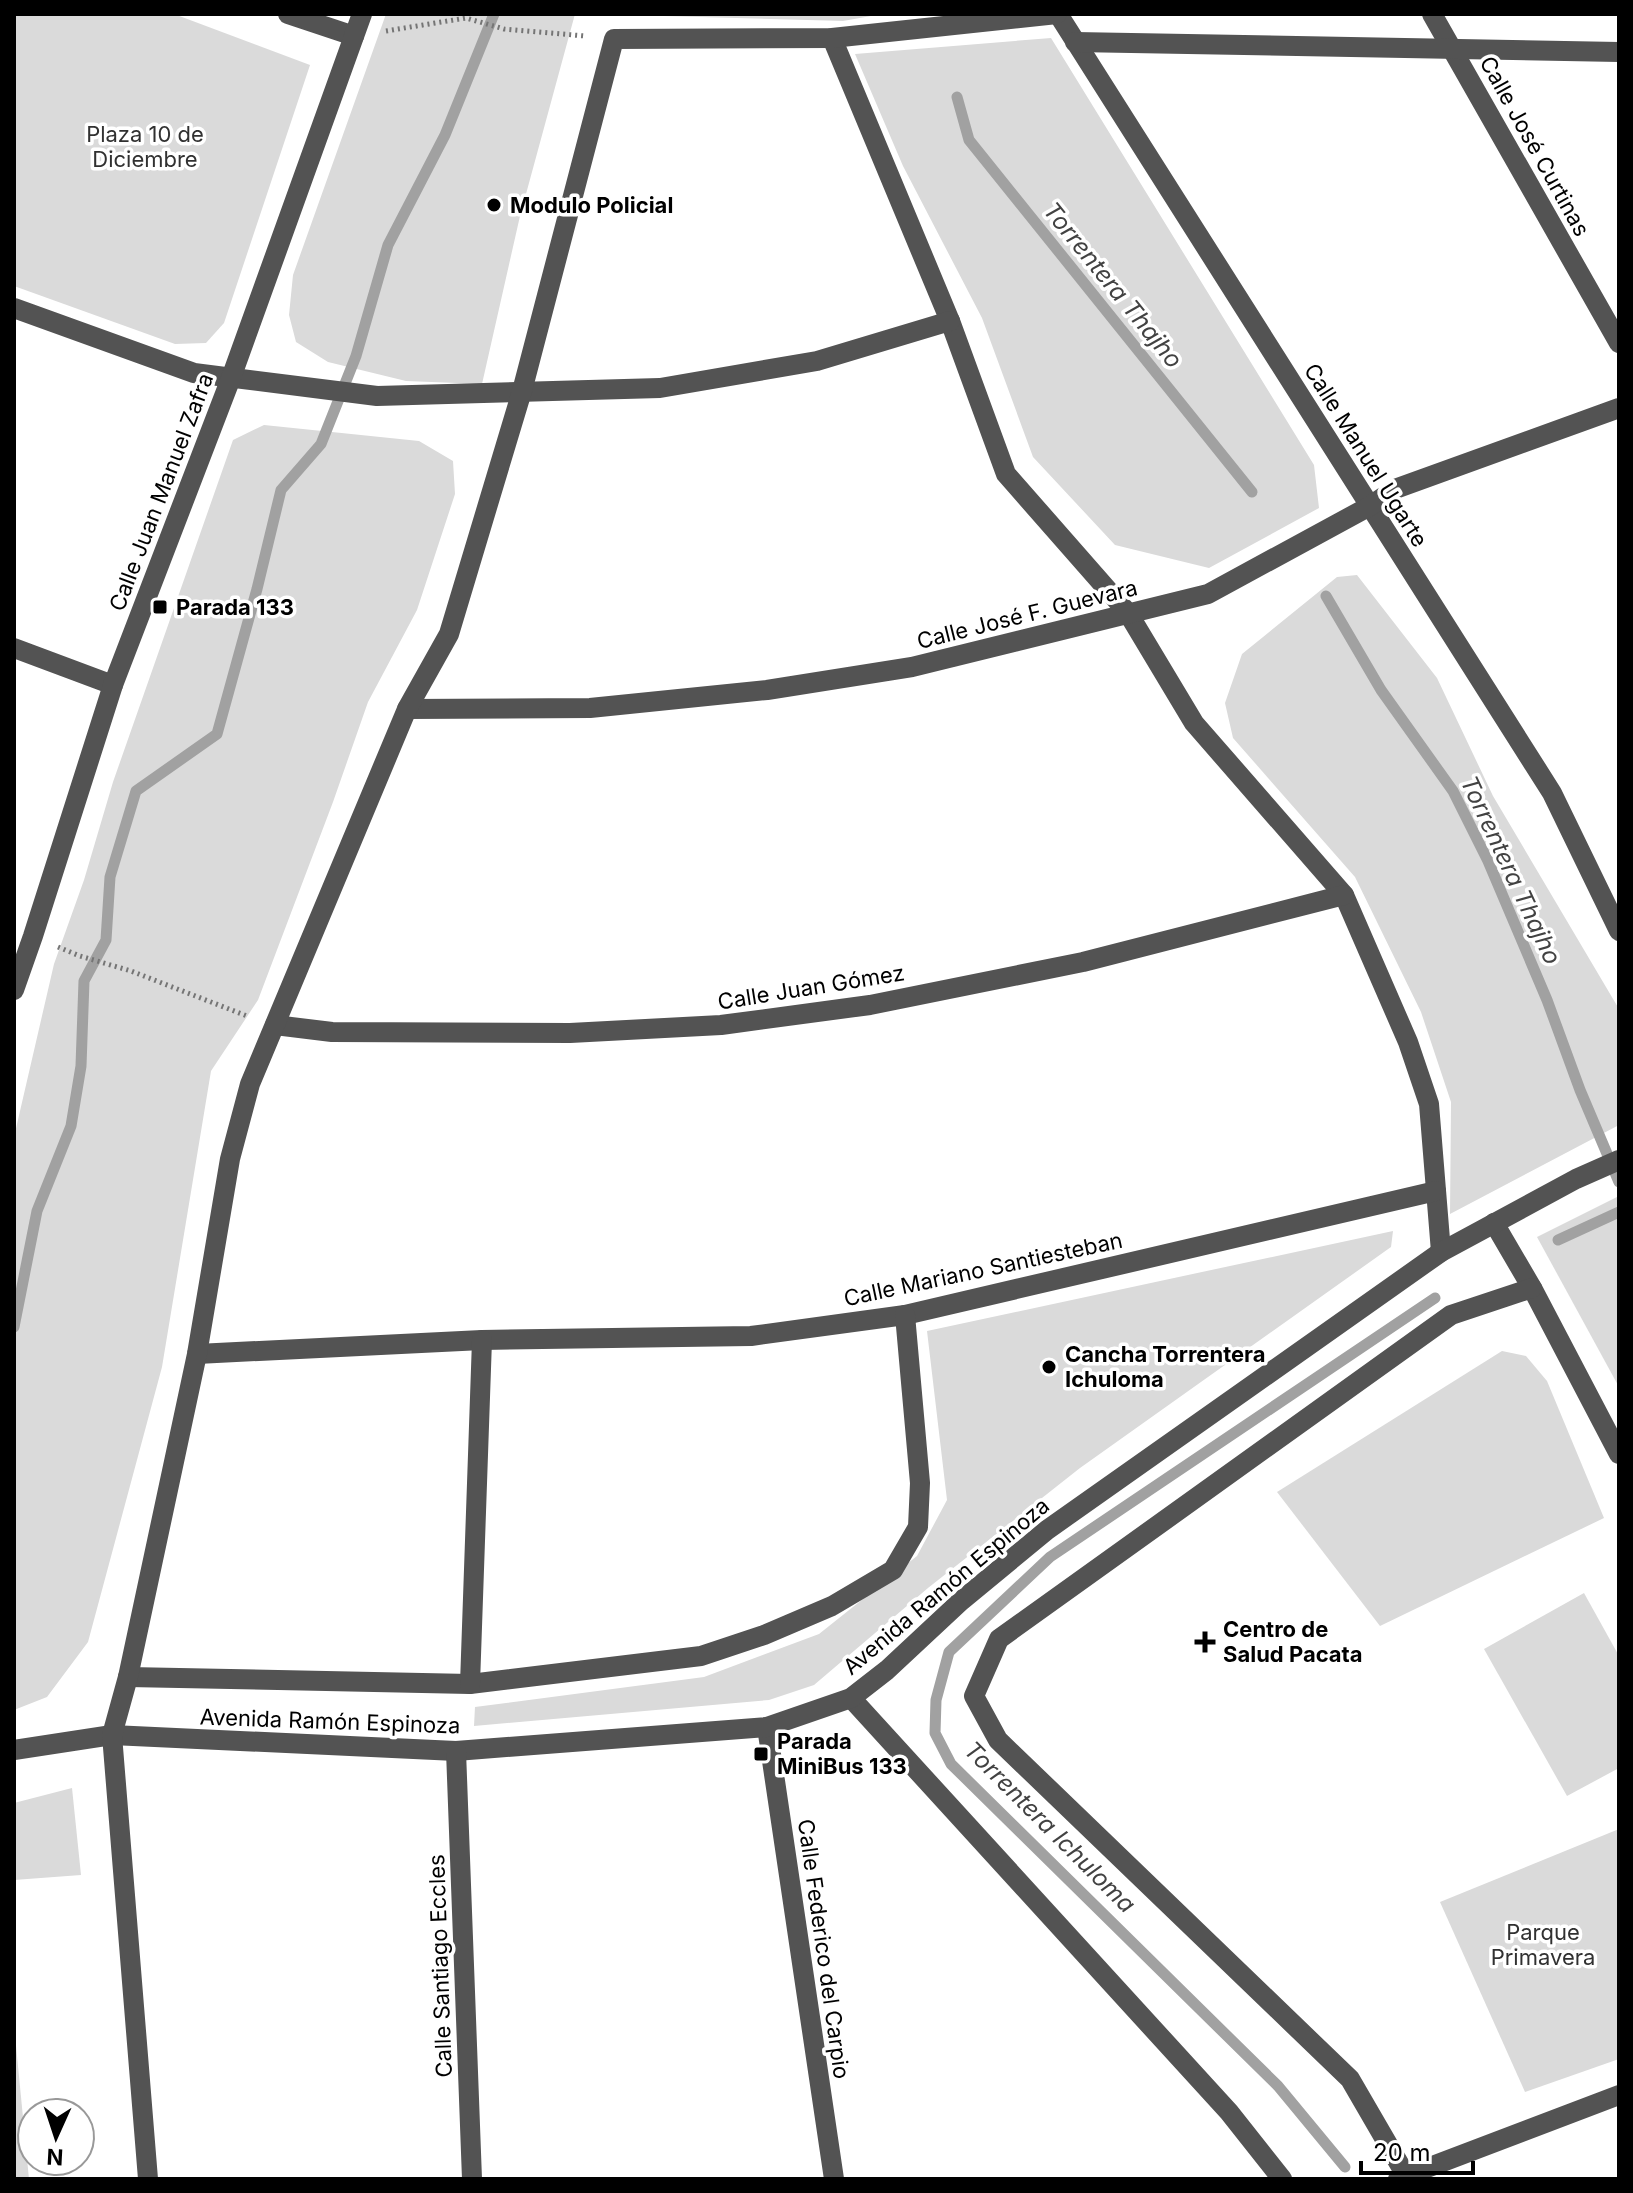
<svg xmlns="http://www.w3.org/2000/svg" width="1633" height="2193" font-family="Inter,sans-serif">
<style>
.green{fill:#dadada}
.lines{fill:none;stroke-linecap:round;stroke-linejoin:round}
.stream{stroke:#a1a1a1;stroke-width:11}
.path{stroke:#757575;stroke-width:5;stroke-dasharray:2 4;stroke-linecap:butt}
.minor{stroke:#535353;stroke-width:20}
.poi-dot{fill:#000;stroke:#fff;stroke-width:3}
.labels{text-anchor:middle;dominant-baseline:central;stroke-width:7;stroke-linejoin:round;paint-order:stroke}
.park-label{font-size:22px;fill:#313131;stroke:#fff}
.street-label{font-size:22px;fill:#000;stroke:#fff}
.poi-label{font-size:22px;font-weight:bold;fill:#000;stroke:#fff;text-anchor:start}
.water-label{font-size:24px;font-style:italic;fill:#424242;stroke:#fff}
</style>
<rect width="100%" height="100%" fill="#fff"/>
<g class="green">
<path d="M14,14H174L310,65L224,323L206,343L175,344L14,286Z"/>
<path d="M386,14H575L520,216L482,384L406,381L328,362L296,342L289,315L293,275Z"/>
<path d="M590,14H882L843,21Z"/>
<path d="M1051,38L1314,465L1319,508L1209,568L1115,545L1033,457L982,318L903,166L855,54Z"/>
<path d="M264,425L419,441L453,461L455,494L417,610L368,702L333,802L258,1000L211,1071L162,1367L88,1642L47,1697L14,1710V1137L54,964L84,880L113,782L233,440Z"/>
<path d="M1357,575L1437,678L1493,796L1619,1009V1125L1450,1214L1451,1102L1421,1012L1355,877L1233,738L1225,703L1242,654L1337,577Z"/>
<path d="M1619,1196V1387L1537,1237Z"/>
<path d="M1393,1231L1391,1247L1080,1468L928,1588L814,1685L769,1700L474,1726L475,1707L704,1677L819,1634L917,1556L947,1500L927,1331Z"/>
<path d="M1502,1351L1526,1356L1547,1381L1604,1518L1380,1626L1277,1492Z"/>
<path d="M1584,1593L1619,1656V1768L1567,1796L1484,1649Z"/>
<path d="M72,1788L81,1875L14,1880V1803Z"/>
<path d="M1619,1829V2059L1525,2092L1440,1902Z"/>
<path d="M14,2025L29,2179H14Z"/>
</g>
<g class="lines">
<g class="stream">
<path d="M957,97L969,140L1252,492"/>
<path d="M1326,596L1381,690L1453,791L1488,861L1547,1000L1580,1090L1619,1182"/>
<path d="M1558,1240L1619,1212"/>
<path d="M14,1327L37,1211L71,1126L81,1066L84,981L106,940L110,877L136,791L217,734L257,589L281,490L321,444L356,356L388,245L445,135L494,14"/>
<path d="M1345,2167L1278,2086L951,1764L935,1733L936,1700L949,1652L1050,1557L1435,1298"/>
</g>
<g class="path">
<path d="M386,31L466,18L504,29L585,36"/>
<path d="M58,947L80,956L131,971L247,1016"/>
</g>
<g class="minor">
<path d="M288,14L354,36"/>
<path d="M1058,14L1552,793L1619,931"/>
<path d="M1432,14L1619,343"/>
<path d="M832,38L950,321L1006,474L1128,613L1194,723L1344,895L1408,1042L1429,1104L1441,1252"/>
<path d="M1075,42L1619,52"/>
<path d="M14,308L194,373L377,396L660,388L817,361L950,321"/>
<path d="M14,648L113,685"/>
<path d="M407,709L590,708L767,690L912,667L1208,594L1370,506L1395,489L1619,408"/>
<path d="M14,990L33,936L113,685L231,378L362,14"/>
<path d="M275,1025L332,1032L570,1033L721,1025L870,1005L1083,962L1344,895"/>
<path d="M1494,1223L1532,1288L1619,1454"/>
<path d="M197,1354L482,1340L751,1336L905,1315L1436,1191"/>
<path d="M128,1677L470,1684L701,1656L764,1635L832,1606L893,1570L918,1527L920,1483L905,1315"/>
<path d="M470,1684L482,1340"/>
<path d="M851,1698L1229,2112L1282,2179"/>
<path d="M767,1727L834,2179"/>
<path d="M14,1750L112,1735L456,1751L767,1727L851,1698L887,1670L961,1601L1047,1530L1441,1252L1576,1179L1619,1160"/>
<path d="M456,1751L472,2179"/>
<path d="M148,2179L112,1735L128,1677L197,1354L230,1159L250,1084L407,709L449,634L522,391L614,39L832,38L1057,14"/>
<path d="M1398,2179L1619,2095"/>
<path d="M1408,2179L1350,2079L998,1740L974,1696L999,1639L1451,1315L1532,1288"/>
</g>
</g>
<g class="poi-dot">
<circle cx="494" cy="205" r="8"/>
<rect x="152" y="599" width="16" height="16" rx="4"/>
<circle cx="1049" cy="1367" r="8"/>
<path d="M1201 1630h8v8h8v8h-8v8h-8v-8h-8v-8h8z"/>
<rect x="753" y="1746" width="16" height="16" rx="4"/>
</g>
<g class="labels">
<g class="park-label">
<text x="145" y="134">Plaza 10 de<tspan x="145" dy="25">Diciembre</tspan></text>
<text x="1543" y="1932">Parque<tspan x="1543" dy="25">Primavera</tspan></text>
</g>
<g class="street-label">
<text transform="translate(1535 146) rotate(61)">Calle José Curtinas</text>
<text transform="translate(1366 455) rotate(58)">Calle Manuel Ugarte</text>
<text transform="translate(161 492) rotate(-69)">Calle Juan Manuel Zafra</text>
<text transform="translate(1027 614) rotate(-14)">Calle José F. Guevara</text>
<text transform="translate(811 987) rotate(-9)">Calle Juan Gómez</text>
<text transform="translate(983 1269) rotate(-12)">Calle Mariano Santiesteban</text>
<text transform="translate(946 1586) rotate(-40)">Avenida Ramón Espinoza</text>
<text transform="translate(330 1721) rotate(2)">Avenida Ramón Espinoza</text>
<text transform="translate(824 1949) rotate(82)">Calle Federico del Carpio</text>
<text transform="translate(440 1966) rotate(-92)">Calle Santiago Eccles</text>
</g>
<g class="poi-label">
<text x="510" y="205">Modulo Policial</text>
<text x="176" y="607">Parada 133</text>
<text x="1065" y="1354">Cancha Torrentera<tspan x="1065" dy="25">Ichuloma</tspan></text>
<text x="1223" y="1629">Centro de<tspan x="1223" dy="25">Salud Pacata</tspan></text>
<text x="777" y="1741">Parada<tspan x="777" dy="25">MiniBus 133</tspan></text>
</g>
<g class="water-label">
<text transform="translate(1113 285) rotate(51)">Torrentera Thajho</text>
<text transform="translate(1511 870) rotate(65)">Torrentera Thajho</text>
<text transform="translate(1050 1827) rotate(45)">Torrentera Ichuloma</text>
</g>
</g>
<rect width="1633" height="2193" fill="none" stroke="#000000" stroke-width="32"/>
<g transform="translate(56 2137) rotate(183)"><circle r="38" fill="#ffffff" stroke="#999999" stroke-width="2"/>
<path d="M0-6L14 30L0 20L-14 30Z" fill="#000000"/>
<text y="-12" font-size="22" font-weight="bold" text-anchor="middle" fill="#000000">N</text>
</g>
<path d="M1361 2161v12h112v-12" fill="none" stroke="#000000" stroke-width="4"/>
<text x="1373" y="2161" font-size="24" fill="#000000" stroke="#ffffff" stroke-width="6" paint-order="stroke">20 m</text>
</svg>
